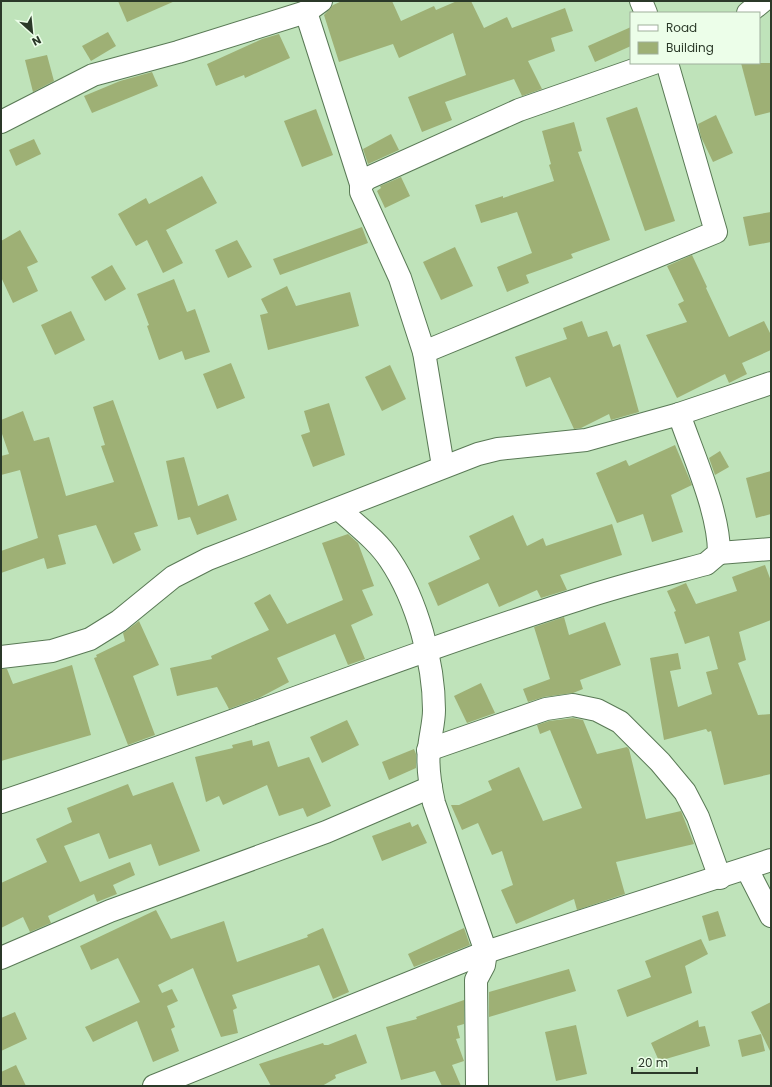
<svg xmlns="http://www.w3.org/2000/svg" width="772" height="1087" font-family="Poppins,sans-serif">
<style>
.building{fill:#9eb075}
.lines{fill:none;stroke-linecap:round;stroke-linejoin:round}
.minor-casing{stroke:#597955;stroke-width:24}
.minor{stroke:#fff;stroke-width:22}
</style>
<rect width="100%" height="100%" fill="#bfe3ba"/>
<g class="building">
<path d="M118,1H175L127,22Z"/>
<path d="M342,1H392L401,21L434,6L436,10L457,1H471L484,28L507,17L512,28L565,8L573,31L551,38L555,51L528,61L542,89L522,96L514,79L445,102L452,120L422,132L408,97L466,75L453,33L399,58L393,44L339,62L324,15L333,5Z"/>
<path d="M631,27V46L595,62L588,46Z"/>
<path d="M108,32L116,46L91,61L82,46Z"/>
<path d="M279,34L290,58L245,78L244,75L216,86L207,64L262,39Z"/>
<path d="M47,55L54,81L33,92L25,60Z"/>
<path d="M741,63H771V112L755,116Z"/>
<path d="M152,72L158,86L92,113L84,96L120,81Z"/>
<path d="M637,107L675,221L645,231L606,118Z"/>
<path d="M316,109L333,155L302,167L284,121Z"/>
<path d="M716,115L733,153L713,162L701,137L698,124Z"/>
<path d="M574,122L582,151L578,152L610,240L571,254L573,258L526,275L529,283L507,292L497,267L532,253L517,212L481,223L475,205L503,196V198L554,181L549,165L551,164L542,131Z"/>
<path d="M391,134L399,150L368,164L363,149Z"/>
<path d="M34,139L41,154L16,166L9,150Z"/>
<path d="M202,176L217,203L166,230L183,263L163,273L147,240L136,246L118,214L146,198L149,204Z"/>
<path d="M401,177L410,196L385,208L377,191L381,188L380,186Z"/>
<path d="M771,212V242L749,246L743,217Z"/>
<path d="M362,227L368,243L280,275L273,259Z"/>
<path d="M20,230L38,262L27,267L38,291L13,303L1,277V241Z"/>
<path d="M237,240L252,267L228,278L215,250Z"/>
<path d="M455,247L473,286L441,300L423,262Z"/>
<path d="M692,255L707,287L706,288L729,337L764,321L771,335V350L742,363L747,374L729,383L725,374L677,398L646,335L687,322L678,304L684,301L667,266Z"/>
<path d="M112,265L126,289L105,301L91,277Z"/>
<path d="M174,279L187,312L195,309L210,352L185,360L182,351L159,360L147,326L149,325L137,294Z"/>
<path d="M287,286L296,306L350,292L359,326L268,350L260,315L268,313L261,299Z"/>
<path d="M71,311L85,340L55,355L41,325Z"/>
<path d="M582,321L588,337L607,331L613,347L620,344L639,412L611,420L609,414L581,428L574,429L550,377L526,387L515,357L567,339L563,328Z"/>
<path d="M231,363L245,398L217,409L203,374Z"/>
<path d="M390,365L406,399L382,411L365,377Z"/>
<path d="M113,400L158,526L134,533L141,550L113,564L96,525L58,535L66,564L47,569L44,558L1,573V551L38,538L20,470L1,475V456L9,454L1,431V420L23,411L34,441L49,437L66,496L114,482L101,446L105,445L93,407Z"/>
<path d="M329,403L345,455L313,467L301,435L310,432L304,411Z"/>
<path d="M675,445L692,485L671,495L683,532L652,542L643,514L617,523L596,473L626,460L629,466Z"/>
<path d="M720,451L729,467L715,475L709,458Z"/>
<path d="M184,457L198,506L228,494L237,520L197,535L190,517L178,520L166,461Z"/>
<path d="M771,471V514L756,518L746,478Z"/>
<path d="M513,515L527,546L543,538L546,546L612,524L622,555L560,575L567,590L541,598L537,590L499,607L488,583L438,606L428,583L480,559L469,536Z"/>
<path d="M348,534L358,543L374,586L362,590L373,615L351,625L365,659L348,665L335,634L277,658L289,682L259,698L229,709L217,687L177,696L170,668L212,659L211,656L269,630L254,603L270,594L287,624L343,600L322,543Z"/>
<path d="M765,565L771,581V620L739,632L746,660L738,663L758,715L771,714V774L724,785L711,731L708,732L706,729L664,740L650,658L678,653L681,669L670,671L678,707L712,694L706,672L718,669L709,636L685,644L674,612L676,611L667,591L686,583L696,604L737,591L732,577Z"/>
<path d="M564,617L569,635L605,622L621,665L580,680L583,689L573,693L544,697L528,702L523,689L550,679L534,627Z"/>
<path d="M139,621L159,665L133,676L155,735L128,745L94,658L97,657L96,655L125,641L123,633Z"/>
<path d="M72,665L91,735L1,761V669H7L13,684Z"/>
<path d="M481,683L495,713L467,723L454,696Z"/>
<path d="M573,718L583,720L597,754L627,747L629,749L646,819L681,811L694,844L616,862L625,894L577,910L574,899L516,924L501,890L513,885L502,851L492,855L478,823L462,830L451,805H459L492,790L488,781L519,767L543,821L582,808L550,730L540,734L537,725L549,721Z"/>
<path d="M347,720L359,745L322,763L310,737Z"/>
<path d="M252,740L253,746L269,741L278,767L309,757L331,806L307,817L303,808L279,816L267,785L223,805L219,796L206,802L195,757L233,748L232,745Z"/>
<path d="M414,749L416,754V768L389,780L382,762Z"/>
<path d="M173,782L200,851L159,866L151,844L109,859L99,833L64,846L80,882L130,862L135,875L113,885L117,894L97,902L94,894L48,916L51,923L30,932L23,917L1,928V883L47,862L36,839L72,822L67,808L128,784L133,796Z"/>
<path d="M410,822L412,827L418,824L427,843L382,861L372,836Z"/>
<path d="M156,910L171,939L224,921L237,962L308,937L307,935L323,928L349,992L333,999L319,965L232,995L237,1008L233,1010L238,1033L221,1037L193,968L158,985L162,993L172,989L178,1001L167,1006L175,1027L171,1029L179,1051L153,1062L137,1021L93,1042L85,1027L140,1002L118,958L91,970L80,946Z"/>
<path d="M718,911L726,936L709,941L702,916Z"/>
<path d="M464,928L470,945L414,967L408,954Z"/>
<path d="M701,939L708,954L685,966L692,993L627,1017L617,990L651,977L645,961Z"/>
<path d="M569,969L576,991L489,1017V992Z"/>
<path d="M464,1000V1024L457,1026L460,1038L456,1039L464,1061L452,1065L461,1086H442L435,1071L401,1080L386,1027L417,1019L416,1017Z"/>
<path d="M771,1002V1053L751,1012Z"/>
<path d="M15,1012L27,1039L1,1051V1018Z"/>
<path d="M698,1020L699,1027L705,1026L710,1046L659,1061L651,1043Z"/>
<path d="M576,1025L587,1074L556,1081L545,1032Z"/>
<path d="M356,1034L367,1063L335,1075L336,1078L322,1086H271L259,1064L323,1043L324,1045H328Z"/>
<path d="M761,1034L765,1051L742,1057L738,1040Z"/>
<path d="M16,1065L26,1086H1V1072Z"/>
</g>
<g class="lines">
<defs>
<g id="minor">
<path d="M641,1L646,13"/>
<path d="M306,12L361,184"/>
<path d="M748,13L763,1"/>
<path d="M1,122L93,75L178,52L306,12L321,1"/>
<path d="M424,352L716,232L667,63"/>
<path d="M443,466L424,352L400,278L361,192V184L368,178L519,110L654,63"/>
<path d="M339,509C356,525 377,540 390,560C417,600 434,663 434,710C434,723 430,736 429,749C427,767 430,785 434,803L486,952L484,965L476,980L477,1086"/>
<path d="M719,553L771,549"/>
<path d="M1,657L52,651L90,639L119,621L173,577L208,559L478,454L498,449L586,440L679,414L771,383"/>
<path d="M428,750L546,709L573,705L597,710L620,722L660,762L685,792L698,817L720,878"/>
<path d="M1,802C195,738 385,661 580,599C621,585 664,575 706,564L719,553C719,511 693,455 679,414"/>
<path d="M747,869L771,916"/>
<path d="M1,958L110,911L326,832L431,787"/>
<path d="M154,1086L486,952L771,860"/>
</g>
</defs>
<use href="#minor" class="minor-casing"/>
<use href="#minor" class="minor"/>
</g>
<rect width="772" height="1087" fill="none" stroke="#2b3929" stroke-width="4"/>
<rect x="630" y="12" width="130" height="52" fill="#ecfee9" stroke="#9faf9c"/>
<rect x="638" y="25" width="20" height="6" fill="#ffffff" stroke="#9faf9c"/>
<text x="666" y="32" font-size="12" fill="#2b3929">Road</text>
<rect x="638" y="42" width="20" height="12" fill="#9eb075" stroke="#9faf9c"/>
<text x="666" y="52" font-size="12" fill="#2b3929">Building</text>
<g transform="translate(32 32) rotate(153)" stroke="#ecfee9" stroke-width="3" paint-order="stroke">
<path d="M0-3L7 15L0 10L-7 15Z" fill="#2b3929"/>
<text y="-6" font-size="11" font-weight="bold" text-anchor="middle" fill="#2b3929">N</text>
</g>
<path d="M632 1067v6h65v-6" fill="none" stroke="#2b3929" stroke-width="2"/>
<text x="638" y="1067" font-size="12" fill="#2b3929" stroke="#ecfee9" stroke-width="3" paint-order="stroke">20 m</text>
</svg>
